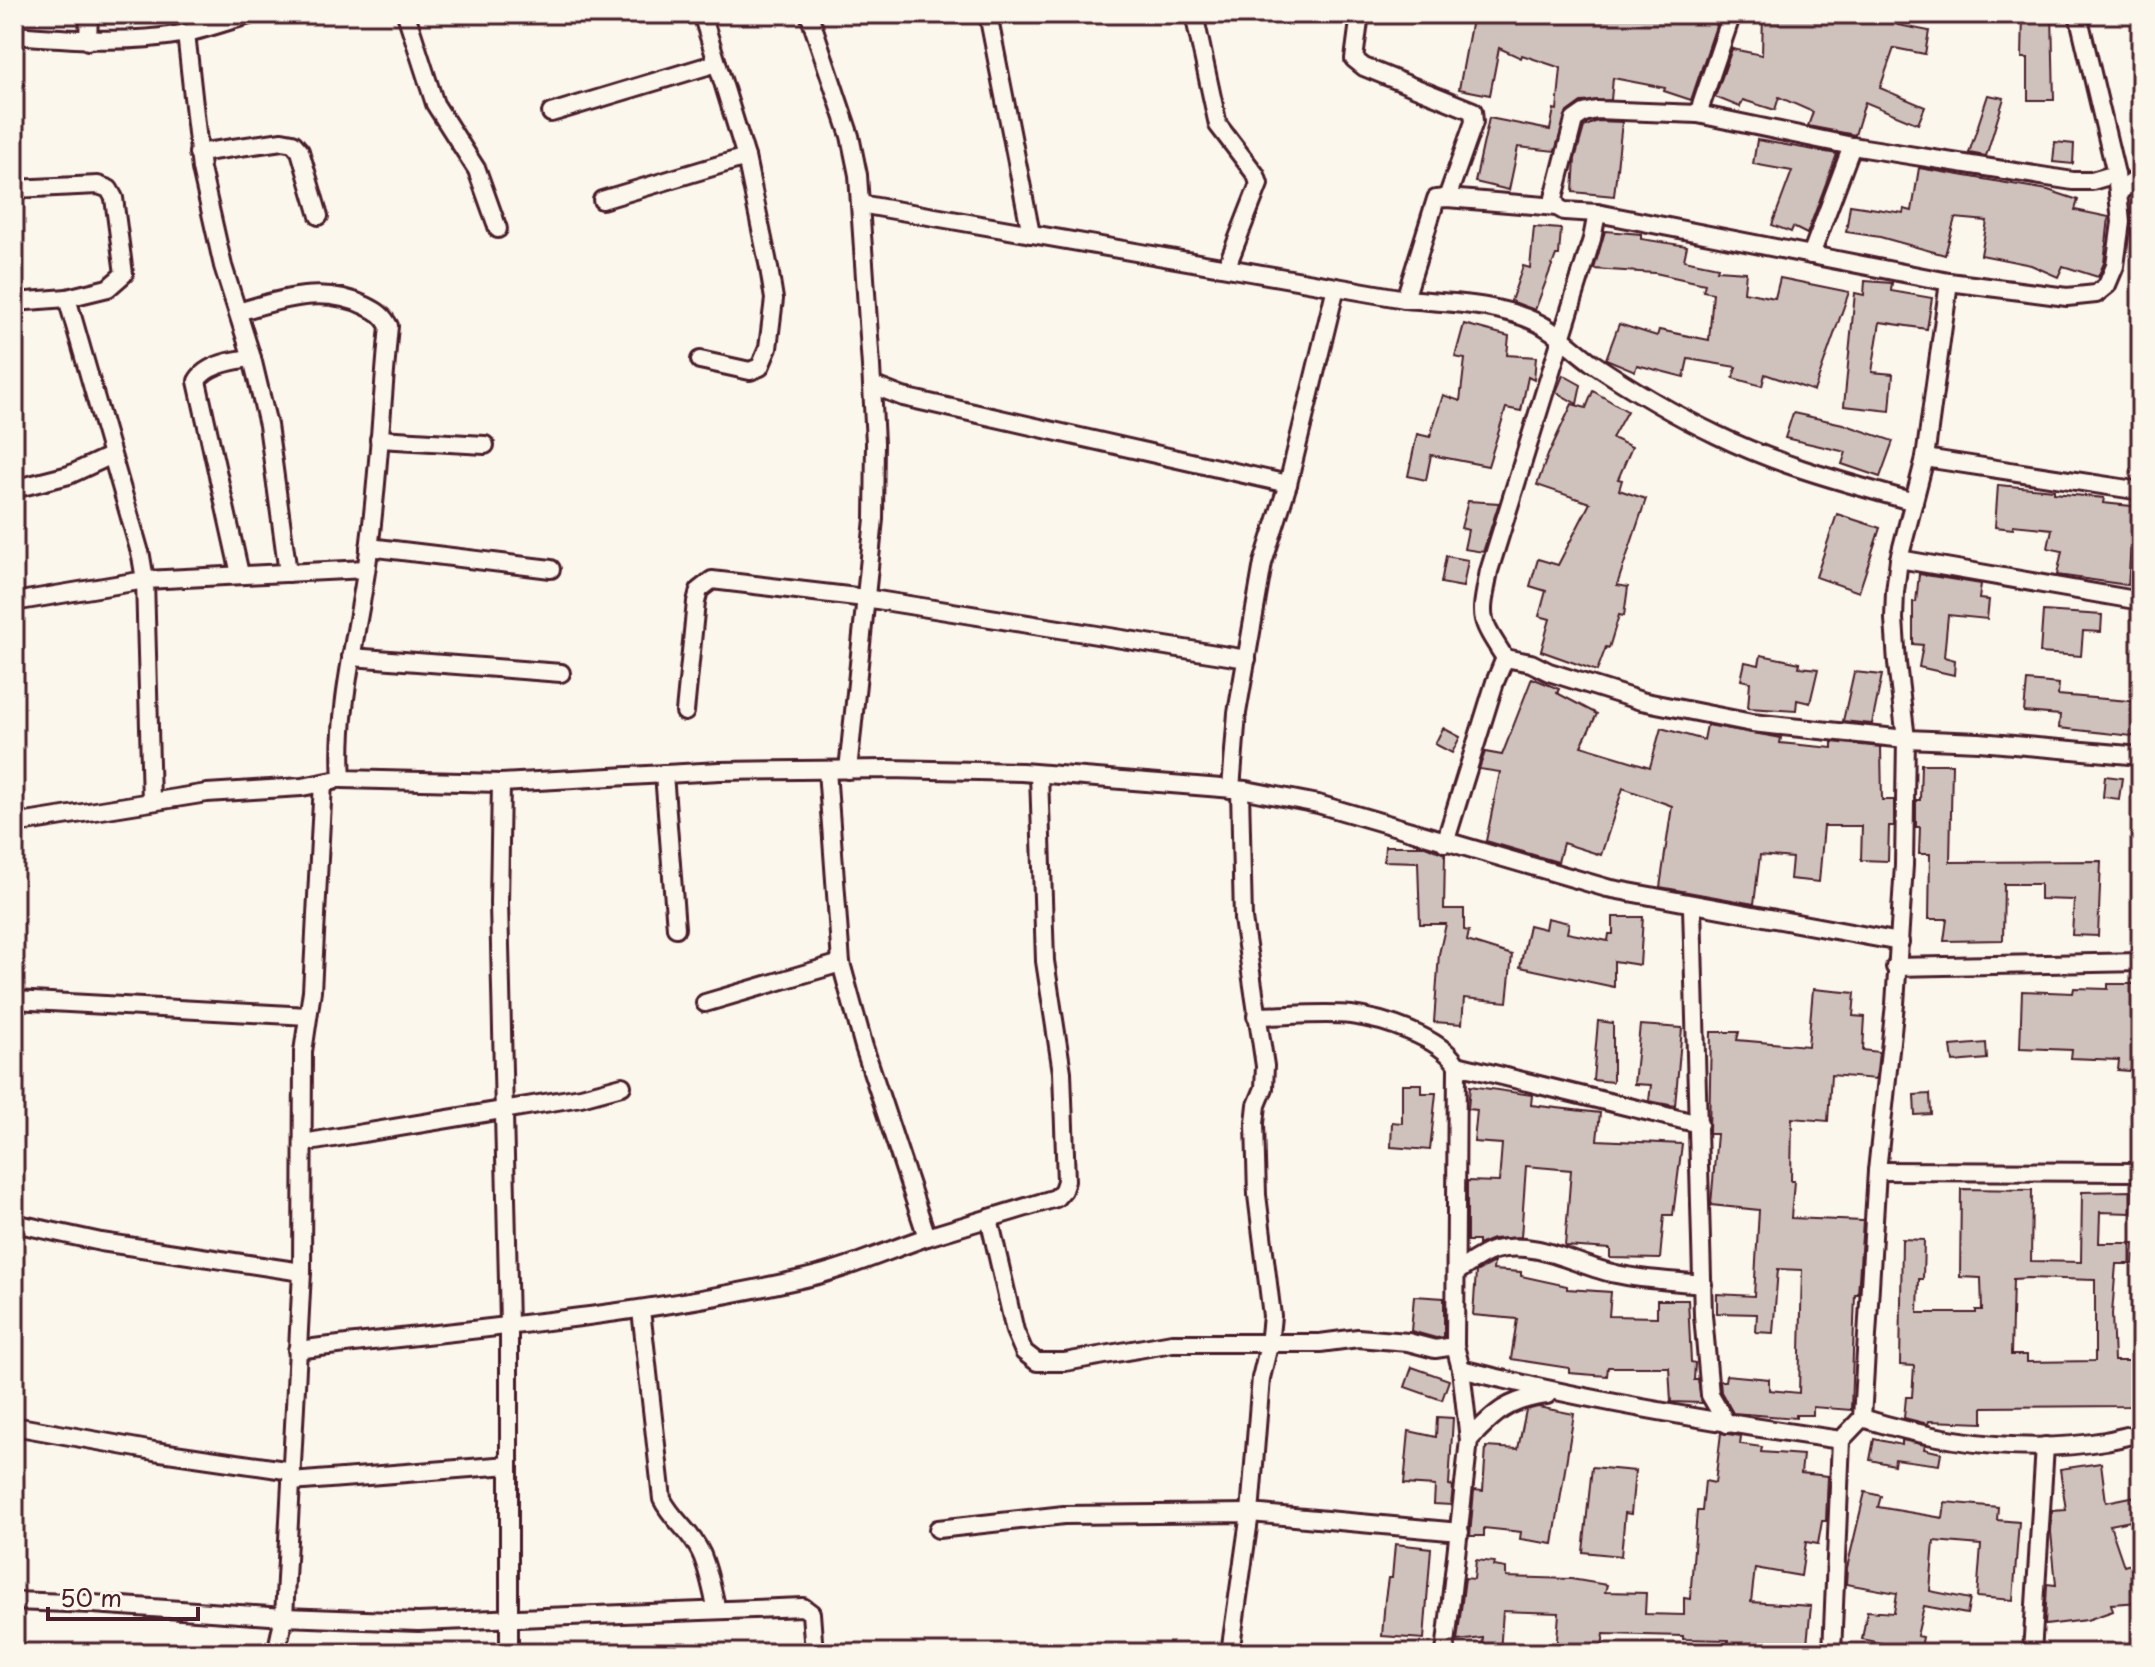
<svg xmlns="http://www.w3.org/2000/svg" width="2155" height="1667" font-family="'Playpen Sans',sans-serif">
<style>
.building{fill:#cfc2bc;stroke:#4a1f2b;stroke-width:2;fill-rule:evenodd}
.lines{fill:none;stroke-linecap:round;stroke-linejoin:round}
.street-casing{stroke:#4a1f2b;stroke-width:22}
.street{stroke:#fbf7ec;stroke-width:16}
</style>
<rect width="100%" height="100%" fill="#fbf7ec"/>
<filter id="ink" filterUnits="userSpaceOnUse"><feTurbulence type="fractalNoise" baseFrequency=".0125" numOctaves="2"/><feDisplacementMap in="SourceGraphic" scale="16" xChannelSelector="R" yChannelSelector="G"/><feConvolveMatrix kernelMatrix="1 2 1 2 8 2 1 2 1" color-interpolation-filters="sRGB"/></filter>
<g filter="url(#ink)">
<g class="building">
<path d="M1473,14L1507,19L1509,14H1518L1541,20L1542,18L1548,20L1550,14H1720L1691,100L1664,91L1665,88L1613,78L1611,100L1581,102L1567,112L1555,151L1518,147L1509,190L1475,182L1489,118L1550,130L1554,109L1557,110L1561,68L1522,55L1521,58L1499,48L1490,95L1459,89Z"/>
<path d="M1763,14H1870L1899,19L1898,25L1929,31L1925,54L1894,48L1880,88L1925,107L1918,124L1865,102L1855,135L1808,126L1813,112L1779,97L1775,110L1743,100L1740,107L1715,97L1732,49L1762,55Z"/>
<path d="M2023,14H2052L2054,100H2028V58H2022Z"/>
<path d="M1988,95L2004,98L1986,156L1969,153Z"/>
<path d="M1597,121L1622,122L1614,196L1573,192L1575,159L1584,127Z"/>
<path d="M1757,140L1837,154L1807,234L1793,227L1791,232L1772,225L1792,171L1753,164Z"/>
<path d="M2055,142L2074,144L2073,164L2053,162Z"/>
<path d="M1919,168L2048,190L2078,200L2075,210L2109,217L2104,263L2098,277L2063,266L2058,277L2031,265L1981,255L1987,221L1955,218L1945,255L1880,237L1846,232L1850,205L1903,213L1904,209L1912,211Z"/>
<path d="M1534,227L1561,229L1559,255H1556L1535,310L1511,301L1523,266L1530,268Z"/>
<path d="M1605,231L1641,234V239L1687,246L1684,260L1718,267L1717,270L1746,272L1744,292L1775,298L1780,278L1849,292L1814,391L1765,374L1762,386L1733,378L1736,367L1688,359L1684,377L1637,365L1635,371L1606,359L1619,324L1657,336L1659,330L1709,340L1713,293L1703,291L1705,284L1655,273L1594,269Z"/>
<path d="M1865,281L1892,283L1891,291L1932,298L1927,329L1880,322L1872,372L1893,374L1890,411L1844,406L1855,293L1864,295Z"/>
<path d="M1464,324L1509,336L1507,355L1536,357L1534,380L1528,377L1521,411L1506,408L1488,466L1431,455L1426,480L1408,476L1417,434L1430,437L1443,395L1460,401L1465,359L1455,357Z"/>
<path d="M1563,375L1581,385L1577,404L1556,392Z"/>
<path d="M1593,391L1627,411L1612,438L1632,447L1618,479L1622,480L1619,490L1646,499L1617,585L1628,587L1624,616L1619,615L1609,648L1606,647L1597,671L1541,651L1550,619L1539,616L1546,591L1530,586L1538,559L1558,565L1590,503L1537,485L1548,455L1572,404L1586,408Z"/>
<path d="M1793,413L1843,424L1893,441L1880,477L1842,464L1846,452L1785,438Z"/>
<path d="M1998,485L2054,490V493L2104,498L2103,503L2141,507V534L2132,533L2128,585L2057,575L2062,551L2048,548L2052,529L2013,525V529L1995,527Z"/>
<path d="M1468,501L1499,503L1483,552L1464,549L1468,530L1461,528Z"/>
<path d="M1837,514L1880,528L1859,592L1816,577Z"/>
<path d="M1446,556L1468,560L1463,587L1441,583Z"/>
<path d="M1919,574L1981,584L1979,599L1989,600L1987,619L1948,615L1944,657L1955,660L1954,675L1919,667L1923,645L1913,644V602H1916Z"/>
<path d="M2043,611L2102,615L2101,632L2083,631L2081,656L2040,653Z"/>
<path d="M1761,655L1800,663L1799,667L1818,669L1810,703L1797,700L1796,711L1748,708L1750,682L1741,680L1745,662L1759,665Z"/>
<path d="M1854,672L1882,675L1872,724L1843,721Z"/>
<path d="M1532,678L1559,689L1557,693L1597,714L1581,746L1650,767L1661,728L1704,740L1707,725L1776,737L1781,738L1780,743L1832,748V742L1881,747L1882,800H1894V826H1889L1888,861L1861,860L1862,826H1824L1819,882L1790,879L1792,858L1760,855L1754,904L1660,887L1672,806L1623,788L1601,855L1563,843L1558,862L1486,841L1500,772L1479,769L1485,752L1502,755Z"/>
<path d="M2027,681L2059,684L2058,695L2141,702V737L2059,728L2060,715L2024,712Z"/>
<path d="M1443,728L1460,737L1452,753L1435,744Z"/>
<path d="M1921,764H1952L1950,862L2101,861L2098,936L2072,935L2074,900L2040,899V884H2004L2003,940L1944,941L1947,919H1929L1930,854H1919L1920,827H1916V800H1920Z"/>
<path d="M2105,776L2122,778L2119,799L2103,797Z"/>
<path d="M1385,846H1425L1445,854L1444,909H1464V930L1469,931L1467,941L1512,955L1507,1002L1464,998L1462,1024L1434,1022L1439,954L1446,924H1420L1418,862L1384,861Z"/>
<path d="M1613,917H1643L1640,965L1614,961V987L1520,967L1529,925L1545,929L1547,918L1569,923L1567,933L1608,941L1609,934H1613Z"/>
<path d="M2108,984H2141V1072L2118,1070L2119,1060L2071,1058L2072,1050L2020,1048L2022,991L2073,993L2074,988L2108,989Z"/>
<path d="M1813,989L1855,993L1853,1016L1865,1017L1863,1050L1879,1052L1876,1079L1831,1075L1828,1121L1792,1118L1791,1181H1794L1791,1218L1863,1221L1858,1294H1855L1851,1410L1813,1407V1415H1796V1418L1733,1413L1721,1392L1720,1381H1725L1726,1375L1769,1379V1390L1799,1393L1802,1270L1778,1269L1773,1333L1756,1332L1757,1314L1717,1313V1294L1754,1296L1759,1210L1711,1205L1717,1134H1709L1711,1032H1739L1737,1040L1808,1046Z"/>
<path d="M1598,1021L1613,1023V1082L1593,1080Z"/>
<path d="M1640,1025L1682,1028L1675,1106L1649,1101L1651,1085L1634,1084Z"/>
<path d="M1986,1043L1987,1059L1953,1062L1951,1046Z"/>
<path d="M1402,1084H1421V1093H1436L1430,1150L1391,1147L1392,1122L1402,1123Z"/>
<path d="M1470,1086L1532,1095L1531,1105L1600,1113L1597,1140L1682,1144L1673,1215H1664L1660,1259L1610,1258V1249L1565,1246L1571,1170L1526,1166L1521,1237L1493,1239L1478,1245V1241H1467V1181L1499,1182L1502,1144L1474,1142L1477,1110L1468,1109Z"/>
<path d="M1930,1094L1931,1114L1915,1115L1914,1095Z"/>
<path d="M1961,1189L2032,1190L2031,1261L2081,1262L2082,1192L2132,1191L2131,1213L2100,1212L2099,1243H2134L2133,1264H2116L2112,1314L2114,1361H2131V1406L1983,1407V1423L1929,1421L1928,1424L1904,1418L1906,1397H1912L1914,1366L1900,1365L1902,1239L1924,1240L1923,1279H1919L1918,1313H1976V1310H1982L1981,1278L1960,1277ZM2029,1278L2095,1280V1361L2027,1362V1355H2011L2013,1279Z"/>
<path d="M1494,1262L1493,1270L1521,1272V1276L1567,1286V1289L1611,1292L1609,1316L1657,1317V1300H1688L1691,1362L1695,1363L1694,1380H1698L1702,1403L1671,1402L1669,1367H1608L1607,1376L1569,1373V1368L1511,1359L1517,1319L1473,1315L1476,1272Z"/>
<path d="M1414,1296L1444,1298V1337L1436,1338L1411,1331Z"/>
<path d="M1412,1367L1449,1380L1442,1400L1405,1387Z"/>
<path d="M1538,1407L1574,1414L1553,1544L1520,1539L1521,1532L1484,1528V1536H1470L1474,1490L1483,1491L1486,1447L1518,1449L1526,1410Z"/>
<path d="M1437,1417L1453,1418L1449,1485L1453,1486L1451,1505L1434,1504L1435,1486L1404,1484L1409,1431L1436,1437Z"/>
<path d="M1721,1433L1741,1436L1740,1444L1762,1447L1761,1452L1803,1455L1801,1473L1828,1476L1826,1521H1822L1818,1544L1806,1542L1801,1576L1755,1568L1751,1602L1811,1606L1806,1653H1730L1732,1646L1728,1645V1640L1683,1639V1636L1604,1634L1601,1653H1556L1559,1613L1503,1611L1500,1653H1482L1483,1638L1457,1641L1465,1578L1474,1579L1476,1560L1495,1562L1494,1566L1506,1568V1577L1571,1579L1607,1585L1605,1592L1646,1593L1645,1614L1684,1615V1598L1690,1599L1697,1511H1702L1705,1481L1715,1483Z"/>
<path d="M1874,1439L1902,1445V1440L1925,1445L1924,1449L1941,1453L1939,1465L1895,1459L1894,1465L1870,1460Z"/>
<path d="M2101,1463L2106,1502L2141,1495V1519L2110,1525L2124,1566L2141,1561V1602L2111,1604L2113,1611L2087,1620L2045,1625L2047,1584L2056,1585L2051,1532L2052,1511L2066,1510L2060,1469Z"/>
<path d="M1592,1467L1635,1471L1631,1514L1625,1513L1621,1556L1583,1552Z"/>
<path d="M1865,1492L1881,1496L1878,1507L1943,1518L1945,1502L1998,1507L1997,1520L2019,1522L2013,1600L1977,1597L1981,1545L1934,1541L1930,1591L1970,1599L1967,1614L1924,1606L1917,1636L1923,1637L1920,1653H1883L1885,1644L1862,1639L1867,1611L1894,1613L1897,1593L1846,1584L1847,1568Z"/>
<path d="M1395,1544L1431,1548L1424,1639L1382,1636L1385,1599L1388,1578H1392Z"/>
</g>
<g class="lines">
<defs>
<g id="street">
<path d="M406,14L435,104L477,170L498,229"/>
<path d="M809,14L850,136L858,175L871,366L875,443L874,519L848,770"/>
<path d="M988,14L1031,234"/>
<path d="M1194,14L1218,125L1256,175L1259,184L1227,266"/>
<path d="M1360,14L1354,59L1364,67L1473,111L1474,122L1447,198"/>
<path d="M186,33L201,169L223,266L252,358L268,425L288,573"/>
<path d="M14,35C70,39 126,44 181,34C205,30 229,20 253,14"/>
<path d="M88,41L89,14"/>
<path d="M551,113L717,63"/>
<path d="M1698,114L1852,146L2073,181H2092L2116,174"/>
<path d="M198,153L282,141L293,143L300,151L319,216"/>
<path d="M14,189L98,185L109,189L114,198L124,274L108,288L67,298L14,302"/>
<path d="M2119,192L2141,176"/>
<path d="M602,200L746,157"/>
<path d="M860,204L1405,299C1448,303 1496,303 1536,322C1556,331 1573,349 1591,362C1631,389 1673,414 1717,435C1780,466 1847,483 1914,502"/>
<path d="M1597,213L1949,282L2067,297L2096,294L2107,285L2115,266L2121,222L2116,174L2078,14"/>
<path d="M1811,255L1852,146"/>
<path d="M1405,299L1436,199L1447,198L1557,207"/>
<path d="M238,312C281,299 323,285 366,306C378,312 383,315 389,326C381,408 378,491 366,572C356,640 337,710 342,779L501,783L720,771L889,769L1022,772L1246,790L1318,804L1607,888L1900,942"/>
<path d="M700,360L750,371L760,367L768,348L774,299L769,268L746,157L702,14"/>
<path d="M872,385L903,397L1288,484"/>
<path d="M379,439L485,445"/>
<path d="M1925,458L2141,491"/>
<path d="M14,489L69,475L110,456"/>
<path d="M369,547L551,569"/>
<path d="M1899,559L2141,601"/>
<path d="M240,574L197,381C206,364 235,360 252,358"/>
<path d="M14,602L145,580L141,556L67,298"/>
<path d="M351,657L561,673"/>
<path d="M1505,658C1478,616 1480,620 1489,571L1592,239L1597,213L1564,211L1557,207L1554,198L1574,120L1584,113L1596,110L1698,114L1732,14"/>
<path d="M685,712L696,602L699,590L712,580L865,598L1247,659"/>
<path d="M827,770L841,963L864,1047L927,1237L1056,1198L1063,1190L1066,1181L1062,1072L1045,961L1039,774"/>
<path d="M664,774L676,928"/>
<path d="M501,783L499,903L509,1324V1653"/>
<path d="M1231,789L1237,713L1263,563L1288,484L1336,287"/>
<path d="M151,801L145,580L366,569"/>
<path d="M14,824L207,793L302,787L333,781"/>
<path d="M1445,843L1495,682L1505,658L1531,663L1549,672L1641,701L1752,723L1906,739L1979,742L2141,756"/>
<path d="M1692,906L1703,1315L1710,1395L1727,1424"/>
<path d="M1895,967L2141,962"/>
<path d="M14,1000L308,1016"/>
<path d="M705,1003L841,963"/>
<path d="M1256,1016C1287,1016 1320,1012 1351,1015C1383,1019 1440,1037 1457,1065L1455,1346L1461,1369L1469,1440L1445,1653"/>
<path d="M1457,1065L1699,1124"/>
<path d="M303,1143L581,1097L622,1086"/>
<path d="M1877,1171L2141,1172"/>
<path d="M989,1218L1015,1331L1024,1352L1037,1362H1065L1172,1343H1320L1358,1338L1408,1342L1435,1349L1455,1346"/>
<path d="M14,1223L101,1242L302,1272"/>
<path d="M1457,1272C1469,1264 1481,1254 1495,1250C1536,1239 1577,1266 1616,1274C1644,1280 1674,1281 1703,1284"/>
<path d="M641,1310L662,1499C672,1520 692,1532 701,1553C709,1570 712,1591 717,1610"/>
<path d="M297,1350C465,1329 635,1317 801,1279C844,1270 886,1251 927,1237"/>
<path d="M1461,1369C1587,1401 1713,1422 1841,1440"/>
<path d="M1862,1418C1940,1442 2024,1455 2105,1441C2117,1439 2129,1435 2141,1433"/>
<path d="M14,1426L154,1451L292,1471"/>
<path d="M1469,1440C1494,1413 1509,1399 1547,1395"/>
<path d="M291,1482L509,1465"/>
<path d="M938,1529L1064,1515L1250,1513L1460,1532"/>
<path d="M14,1601L93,1604L284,1617L418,1622L803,1607L811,1613L814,1653"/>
<path d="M276,1653L284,1617L302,1272L303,1052L312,991L323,783"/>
<path d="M1230,1653L1250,1513L1261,1378L1269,1345L1272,1316L1257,1195L1255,1123L1257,1105L1264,1088L1265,1066L1243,919L1240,790"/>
<path d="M1832,1653L1841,1440L1862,1418L1877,1171L1895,1004L1904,865L1906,739L1897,663L1894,619L1895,592L1899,559L1925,458L1949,282"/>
<path d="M2032,1653L2045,1446"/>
</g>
</defs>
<use href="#street" class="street-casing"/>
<use href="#street" class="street"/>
</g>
</g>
<rect width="2155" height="1667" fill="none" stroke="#fbf7ec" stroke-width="48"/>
<rect x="24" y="24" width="2107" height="1619" fill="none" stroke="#4a1f2b" stroke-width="3" filter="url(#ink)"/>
<path d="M48 1607v12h150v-12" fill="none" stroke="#4a1f2b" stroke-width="4"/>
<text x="60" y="1607" font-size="24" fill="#4a1f2b" stroke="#fbf7ec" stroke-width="6" paint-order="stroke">50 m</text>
</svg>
